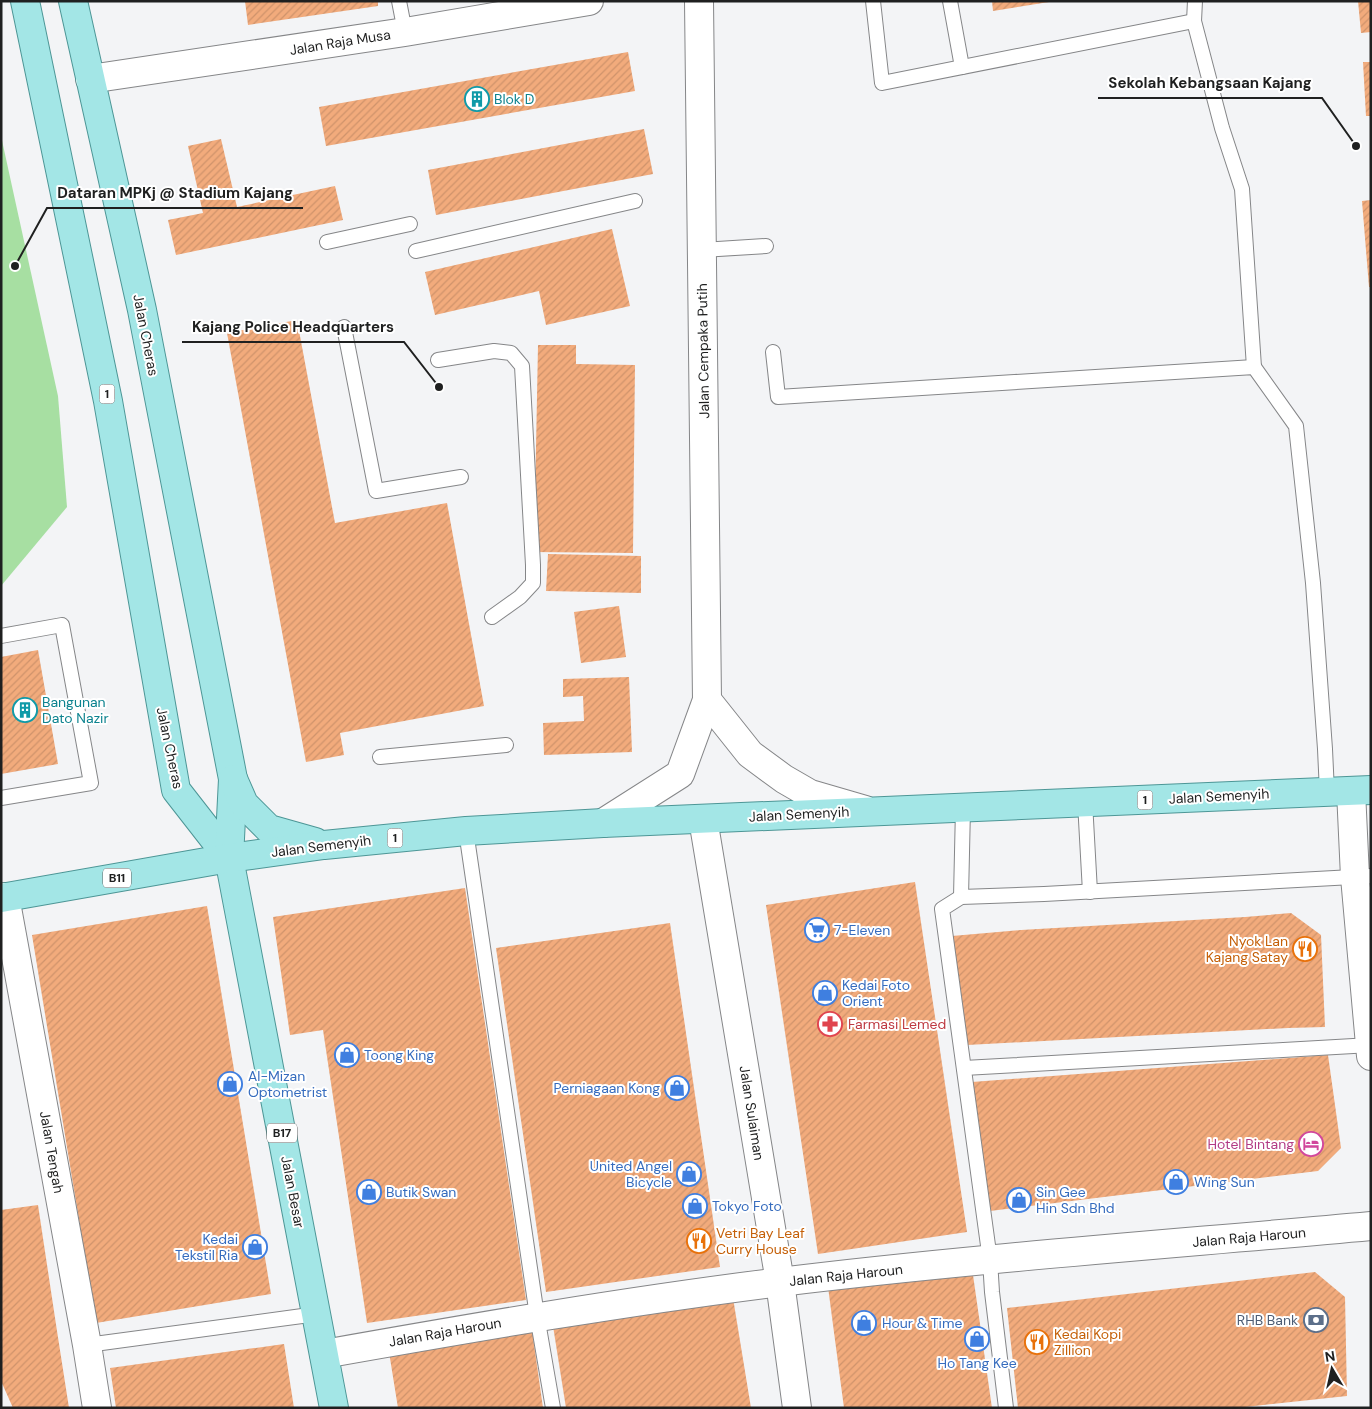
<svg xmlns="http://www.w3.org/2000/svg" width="1372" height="1409" font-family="'DM Sans',sans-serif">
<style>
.park{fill:#a7dfa2}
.building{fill:url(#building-hatch)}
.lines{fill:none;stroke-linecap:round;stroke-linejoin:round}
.lane-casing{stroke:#858688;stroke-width:16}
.street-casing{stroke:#858688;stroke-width:30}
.primary-casing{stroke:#4d9696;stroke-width:30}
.lane{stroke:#fff;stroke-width:14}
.street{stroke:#fff;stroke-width:28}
.primary{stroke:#a3e6e6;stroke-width:28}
.labels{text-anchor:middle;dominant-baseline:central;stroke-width:4;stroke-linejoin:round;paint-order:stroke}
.shield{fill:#fff;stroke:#626363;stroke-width:1}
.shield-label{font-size:12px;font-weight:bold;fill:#1f2020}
.street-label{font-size:14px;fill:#1f2020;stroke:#fff}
.culture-label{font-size:14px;fill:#0d838f;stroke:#fff;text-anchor:start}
.shop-label{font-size:14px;fill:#366cbe;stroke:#fff;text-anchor:start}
.food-label{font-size:14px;fill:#c56008;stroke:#fff;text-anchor:start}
.health-label{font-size:14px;fill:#be3a42;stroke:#fff;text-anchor:start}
.hotel-label{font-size:14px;fill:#b23c85;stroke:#fff;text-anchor:end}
.service-label{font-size:14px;fill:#4e5e75;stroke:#fff;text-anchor:end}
.leader{fill:none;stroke:#1f2020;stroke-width:2}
.callout-dot{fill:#1f2020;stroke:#fff;stroke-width:2}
.callout-label{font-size:15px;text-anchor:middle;font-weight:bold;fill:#1f2020;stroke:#fff;stroke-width:4;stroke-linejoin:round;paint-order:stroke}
</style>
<defs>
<pattern id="building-hatch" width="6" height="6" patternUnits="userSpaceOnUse" patternTransform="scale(1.25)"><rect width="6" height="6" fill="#f2ab7c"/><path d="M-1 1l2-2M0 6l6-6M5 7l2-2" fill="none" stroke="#cf936b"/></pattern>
</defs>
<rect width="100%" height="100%" fill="#f3f4f6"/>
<path class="park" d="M1,136L58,396L67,507L1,586Z"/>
<g class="building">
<path d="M245,1H378V6L248,25Z"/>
<path d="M992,1H1049V2L993,11Z"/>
<path d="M1358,1H1371V32L1361,33Z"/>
<path d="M628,52L635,91L326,146L319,107Z"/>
<path d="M1363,62H1371V116H1366Z"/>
<path d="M644,129L653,174L436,215L428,170Z"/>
<path d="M221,139L237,207L335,186L343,220L176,255L168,220L203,213L188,146Z"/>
<path d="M1371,200V287H1369L1362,201Z"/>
<path d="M612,229L630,306L546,325L539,291L435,315L425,272Z"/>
<path d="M297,320L335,523L447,503L484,706L340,733L344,755L306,762L227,333Z"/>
<path d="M538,345H576V364L635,365L633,553L534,552Z"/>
<path d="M548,554L641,556V593L546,591Z"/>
<path d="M619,606L626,657L581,663L574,612Z"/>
<path d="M38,650L58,764L1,774V657Z"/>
<path d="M629,677L632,752L544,755L543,723L584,721L583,696L563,697V679Z"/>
<path d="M915,882L967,1232L818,1254L766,905Z"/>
<path d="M465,888L526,1300L367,1323L323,1030L290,1035L273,917Z"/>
<path d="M207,906L271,1294L96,1323L32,935Z"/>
<path d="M1291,913L1321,935L1325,1027L1288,1028L967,1045L952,936L1021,930L1245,917Z"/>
<path d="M670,923L720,1267L546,1292L496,948Z"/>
<path d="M1328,1055L1341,1148L1318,1171L990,1211L972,1082Z"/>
<path d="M38,1205L57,1331L69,1408H13L1,1381V1210Z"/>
<path d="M972,1268L992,1408H844L828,1287Z"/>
<path d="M1315,1272L1345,1297L1347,1396L1236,1408H1018L1007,1308Z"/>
<path d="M733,1298L751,1408H566L553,1326Z"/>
<path d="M532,1330L543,1408H398L389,1352Z"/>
<path d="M284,1344L294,1408H116L110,1368Z"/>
</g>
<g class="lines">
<defs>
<g id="lane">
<path d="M399,1L405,32"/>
<path d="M873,1L882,83L1194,21"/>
<path d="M950,1L962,67"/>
<path d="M1195,1L1194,21L1222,128L1242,189L1254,367"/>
<path d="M327,242L410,224"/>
<path d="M702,250L766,246"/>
<path d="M416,251L635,201"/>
<path d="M344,327L376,491L461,477"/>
<path d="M773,352L778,397L1254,367L1296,426L1313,583L1325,749L1327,792"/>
<path d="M438,360L494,351L511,353L522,366L533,565V583L520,597L492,617"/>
<path d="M1,636L62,625L91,783L1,798"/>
<path d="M380,757L506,745"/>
<path d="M1085,802L1090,892"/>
<path d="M466,831L537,1316L553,1408"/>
<path d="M961,897L963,808"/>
<path d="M964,1068L1371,1045"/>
<path d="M87,1345L317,1314"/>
<path d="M1006,1408L992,1292L990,1260L942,909L961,897L1044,894L1371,876"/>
</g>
<g id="street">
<path d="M90,79L405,32L589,1"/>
<path d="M707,700L750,754L784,779L810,794L865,810"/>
<path d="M1351,791L1355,877L1371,1056"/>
<path d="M703,819L780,1282L797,1408"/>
<path d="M603,823L680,774L707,700L699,1"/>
<path d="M5,897L87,1345L97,1408"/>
<path d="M324,1354C476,1327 627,1301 780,1282C976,1258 1174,1244 1371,1226"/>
</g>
<g id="primary">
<path d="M25,1L108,401L176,790L229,858"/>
<path d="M73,1L142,310L233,779L229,858L334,1408"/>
<path d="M233,779L244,804L269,829L315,842"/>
<path d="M1,898L229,858L324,845L466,831L603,823L1371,790"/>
</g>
</defs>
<use href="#lane" class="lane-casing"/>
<use href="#street" class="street-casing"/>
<use href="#primary" class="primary-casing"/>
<use href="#lane" class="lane"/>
<use href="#street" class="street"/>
<use href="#primary" class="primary"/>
</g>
<defs>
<symbol id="building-ring" viewBox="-11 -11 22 22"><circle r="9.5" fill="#fff" stroke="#0f9aa8" stroke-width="1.5"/><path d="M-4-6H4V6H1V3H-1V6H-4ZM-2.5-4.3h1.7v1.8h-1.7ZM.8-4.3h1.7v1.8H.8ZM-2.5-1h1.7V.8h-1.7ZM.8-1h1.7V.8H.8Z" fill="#0f9aa8"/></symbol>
<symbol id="supermarket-ring" viewBox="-11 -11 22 22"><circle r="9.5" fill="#fff" stroke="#3f7fe0" stroke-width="1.5"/><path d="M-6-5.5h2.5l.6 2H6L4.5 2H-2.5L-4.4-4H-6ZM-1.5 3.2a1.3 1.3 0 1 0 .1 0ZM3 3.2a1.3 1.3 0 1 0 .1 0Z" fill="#3f7fe0"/></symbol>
<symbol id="restaurant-ring" viewBox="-11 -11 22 22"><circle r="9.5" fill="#fff" stroke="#e8710a" stroke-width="1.5"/><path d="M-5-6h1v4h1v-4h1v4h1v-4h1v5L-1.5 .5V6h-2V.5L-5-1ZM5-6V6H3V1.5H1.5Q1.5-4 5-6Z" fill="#e8710a"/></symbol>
<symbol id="shop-ring" viewBox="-11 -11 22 22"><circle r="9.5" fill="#fff" stroke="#3f7fe0" stroke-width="1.5"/><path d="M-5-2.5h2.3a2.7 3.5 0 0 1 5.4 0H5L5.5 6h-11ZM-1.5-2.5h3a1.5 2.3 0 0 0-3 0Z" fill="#3f7fe0"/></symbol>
<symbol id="pharmacy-ring" viewBox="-11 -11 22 22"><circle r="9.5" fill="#fff" stroke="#e0444e" stroke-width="1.5"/><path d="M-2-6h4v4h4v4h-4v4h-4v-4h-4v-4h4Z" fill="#e0444e"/></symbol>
<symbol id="hotel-ring" viewBox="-11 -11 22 22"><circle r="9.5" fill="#fff" stroke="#d1479c" stroke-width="1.5"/><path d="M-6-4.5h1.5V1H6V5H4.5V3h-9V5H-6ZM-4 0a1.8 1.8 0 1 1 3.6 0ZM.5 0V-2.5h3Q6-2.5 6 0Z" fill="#d1479c"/></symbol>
<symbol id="bank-ring" viewBox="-11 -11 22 22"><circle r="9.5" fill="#fff" stroke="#5c6f8a" stroke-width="1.5"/><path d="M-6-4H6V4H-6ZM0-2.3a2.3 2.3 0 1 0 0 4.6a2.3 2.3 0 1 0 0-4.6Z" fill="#5c6f8a"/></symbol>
</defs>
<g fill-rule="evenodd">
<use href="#building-ring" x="463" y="85" width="28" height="28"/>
<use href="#building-ring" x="11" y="696" width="28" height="28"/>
<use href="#supermarket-ring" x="803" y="916" width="28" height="28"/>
<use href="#restaurant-ring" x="1291" y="935" width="28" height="28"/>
<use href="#shop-ring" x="811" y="979" width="28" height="28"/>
<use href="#pharmacy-ring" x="816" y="1010" width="28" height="28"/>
<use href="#shop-ring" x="333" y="1041" width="28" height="28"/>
<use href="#shop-ring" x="216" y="1070" width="28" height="28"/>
<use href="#shop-ring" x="663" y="1074" width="28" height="28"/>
<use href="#hotel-ring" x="1297" y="1130" width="28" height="28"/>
<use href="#shop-ring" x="675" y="1160" width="28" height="28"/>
<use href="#shop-ring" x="1162" y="1168" width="28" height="28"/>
<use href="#shop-ring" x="355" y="1178" width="28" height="28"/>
<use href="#shop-ring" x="1005" y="1186" width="28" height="28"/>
<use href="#shop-ring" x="681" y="1192" width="28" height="28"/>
<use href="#restaurant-ring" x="685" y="1227" width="28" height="28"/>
<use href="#shop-ring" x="241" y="1233" width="28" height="28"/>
<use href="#bank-ring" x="1302" y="1306" width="28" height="28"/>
<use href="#shop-ring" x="850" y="1309" width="28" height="28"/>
<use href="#shop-ring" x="963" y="1325" width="28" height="28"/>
<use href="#restaurant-ring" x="1023" y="1328" width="28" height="28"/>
</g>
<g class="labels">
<g class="shield">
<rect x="99.5" y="384.5" width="15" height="19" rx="4"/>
<rect x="1137.5" y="790.5" width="15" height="19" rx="4"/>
<rect x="387.5" y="828.5" width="15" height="19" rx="4"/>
<rect x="103" y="868.5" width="28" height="19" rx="4"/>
<rect x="267" y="1123.5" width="30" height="19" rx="4"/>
</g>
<g class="shield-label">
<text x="107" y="394">1</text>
<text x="1145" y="800">1</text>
<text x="395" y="838">1</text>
<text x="117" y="878">B11</text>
<text x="282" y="1133">B17</text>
</g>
<g class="street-label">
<text transform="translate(340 42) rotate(-9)">Jalan Raja Musa</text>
<text transform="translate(146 335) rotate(79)">Jalan Cheras</text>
<text transform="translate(703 351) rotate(-91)">Jalan Cempaka Putih</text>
<text transform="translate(170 748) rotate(78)">Jalan Cheras</text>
<text transform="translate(1219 796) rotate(-3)">Jalan Semenyih</text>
<text transform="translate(799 814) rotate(-3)">Jalan Semenyih</text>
<text transform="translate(321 846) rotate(-7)">Jalan Semenyih</text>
<text transform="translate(752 1113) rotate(81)">Jalan Sulaiman</text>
<text transform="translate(52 1152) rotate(80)">Jalan Tengah</text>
<text transform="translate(293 1192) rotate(79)">Jalan Besar</text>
<text transform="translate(1249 1237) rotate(-5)">Jalan Raja Haroun</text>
<text transform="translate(846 1275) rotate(-6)">Jalan Raja Haroun</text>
<text transform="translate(445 1332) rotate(-10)">Jalan Raja Haroun</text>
</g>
<g class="culture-label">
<text x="494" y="99">Blok D</text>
<text x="42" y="702">Bangunan<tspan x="42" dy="16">Dato Nazir</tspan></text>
</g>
<g class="shop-label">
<text x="834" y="930">7-Eleven</text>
<text x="842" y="985">Kedai Foto<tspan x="842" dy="16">Orient</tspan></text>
<text x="364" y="1055">Toong King</text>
<text x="248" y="1076">Al-Mizan<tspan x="248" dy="16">Optometrist</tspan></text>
<text x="660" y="1088" text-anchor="end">Perniagaan Kong</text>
<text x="672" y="1166" text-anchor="end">United Angel<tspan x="672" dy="16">Bicycle</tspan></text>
<text x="1194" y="1182">Wing Sun</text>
<text x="386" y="1192">Butik Swan</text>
<text x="1036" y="1192">Sin Gee<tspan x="1036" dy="16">Hin Sdn Bhd</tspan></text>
<text x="712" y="1206">Tokyo Foto</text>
<text x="238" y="1239" text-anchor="end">Kedai<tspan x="238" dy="16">Tekstil Ria</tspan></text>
<text x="882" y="1323">Hour &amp; Time</text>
<text x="977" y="1363" text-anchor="middle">Ho Tang Kee</text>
</g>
<g class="food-label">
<text x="1288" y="941" text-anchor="end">Nyok Lan<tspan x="1288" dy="16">Kajang Satay</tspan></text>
<text x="716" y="1233">Vetri Bay Leaf<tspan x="716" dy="16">Curry House</tspan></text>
<text x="1054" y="1334">Kedai Kopi<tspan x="1054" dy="16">Zillion</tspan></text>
</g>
<g class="health-label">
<text x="848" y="1024">Farmasi Lemed</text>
</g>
<g class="hotel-label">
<text x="1294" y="1144">Hotel Bintang</text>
</g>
<g class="service-label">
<text x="1298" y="1320">RHB Bank</text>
</g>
</g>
<path class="leader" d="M1356 146L1322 98H1098M15 266L47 208H303M439 387L404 342H182"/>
<g class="callout-dot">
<circle cx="1356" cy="146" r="5"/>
<circle cx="15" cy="266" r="5"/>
<circle cx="439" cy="387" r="5"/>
</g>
<g class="callout-label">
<text x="1210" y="88">Sekolah Kebangsaan Kajang</text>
<text x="175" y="198">Dataran MPKj @ Stadium Kajang</text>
<text x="293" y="332">Kajang Police Headquarters</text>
</g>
<rect width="1372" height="1409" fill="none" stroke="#1f2020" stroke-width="5"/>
<g transform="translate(1332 1369) rotate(351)" stroke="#ffffff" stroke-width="4" paint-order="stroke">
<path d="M0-4L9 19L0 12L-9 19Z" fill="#1f2020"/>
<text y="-8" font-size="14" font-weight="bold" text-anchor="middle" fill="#1f2020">N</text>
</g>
</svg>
